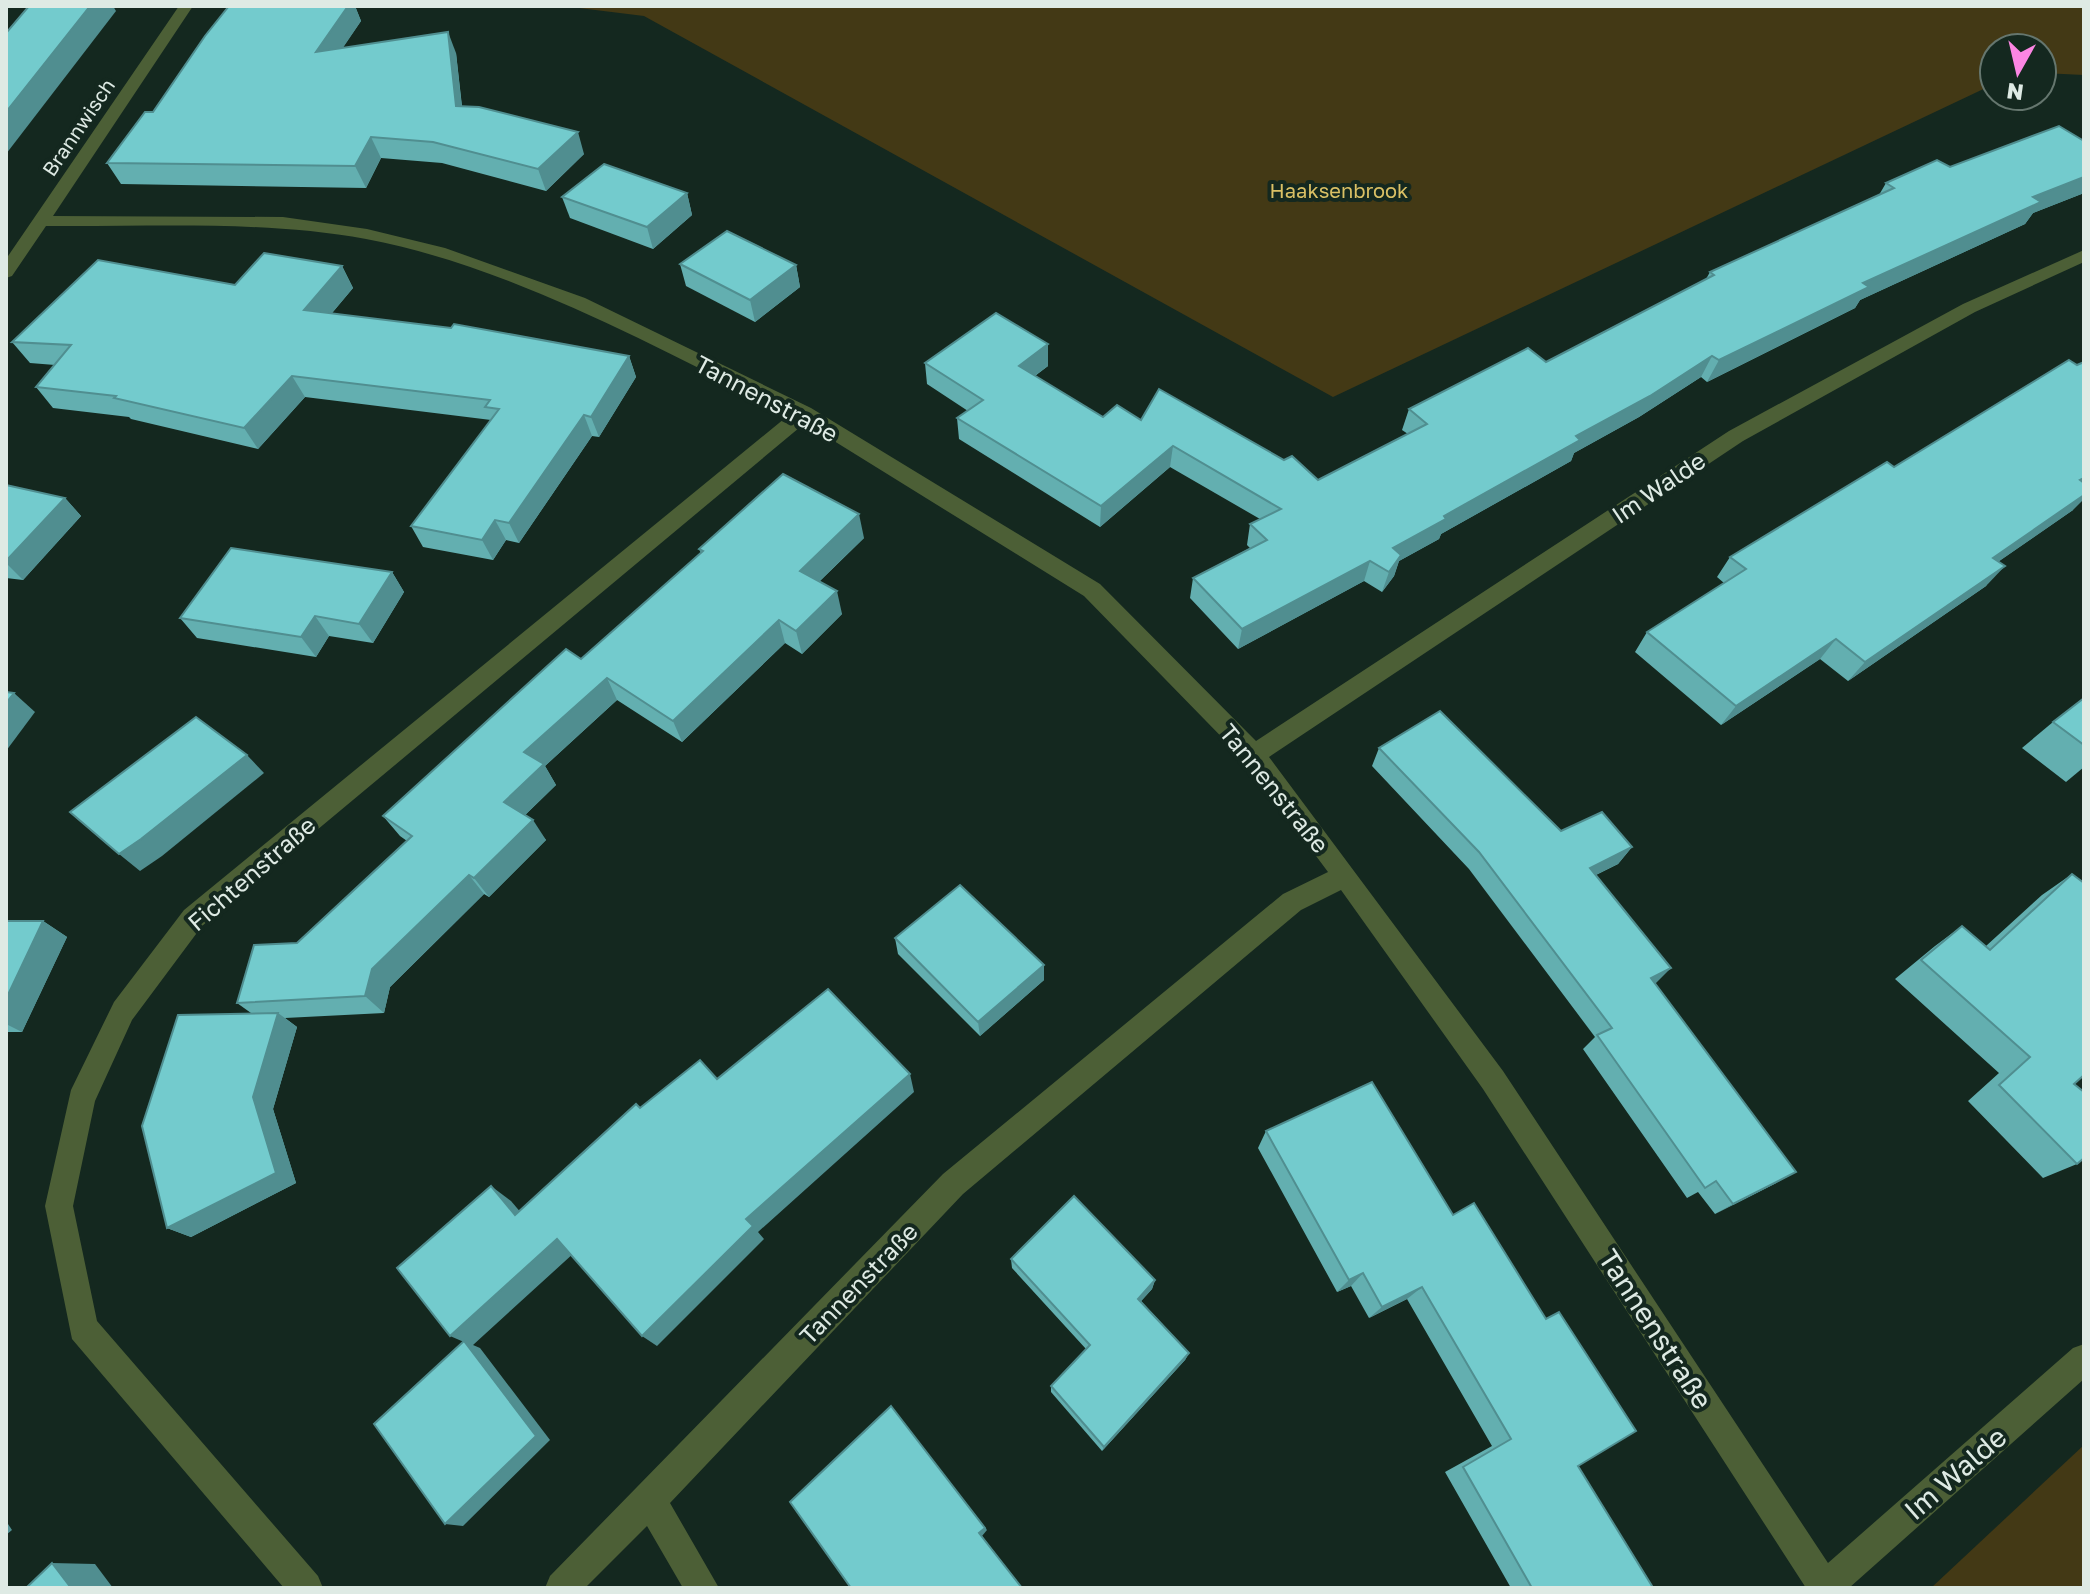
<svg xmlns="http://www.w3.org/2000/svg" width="2090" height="1594" font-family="'Golos Text',sans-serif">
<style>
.green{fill:#433915}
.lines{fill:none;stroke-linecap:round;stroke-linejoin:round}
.street{fill:#4c5f36;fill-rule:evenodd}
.wall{fill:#63afb0}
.shaded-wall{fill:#508e90}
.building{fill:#73cbcd;stroke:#508e90;stroke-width:2}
.labels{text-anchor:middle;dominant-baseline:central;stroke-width:8;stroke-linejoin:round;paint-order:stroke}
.far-street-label{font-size:20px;fill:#deeae4;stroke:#14281f}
.far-park-label{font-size:20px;fill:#dac065;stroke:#14281f}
.street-label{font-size:24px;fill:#deeae4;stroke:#14281f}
.near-street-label{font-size:28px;fill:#deeae4;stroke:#14281f}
</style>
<rect width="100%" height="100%" fill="#14281f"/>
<g class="green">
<path d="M563,6H2084V75L2042,73V48H1994V84L1333,397L644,16Z"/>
<path d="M2084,1445V1588H1931Z"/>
</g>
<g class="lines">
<path class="street" d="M179,6H193L53,216L283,217L367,229L445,248L585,298L811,408L1100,584L1256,741L1729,431L1963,304L2084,250V262L1975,312L1743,441L1269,757L1503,1071L1828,1563L2073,1348L2084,1344V1379L1849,1588H1806L1483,1089L1341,890L1301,910L963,1194L670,1503L719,1588H683L647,1526L585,1588H545L550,1576L943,1174L1283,894L1328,872L1246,762L1084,596L805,423L202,926L132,1020L95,1101L73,1206L97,1321L318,1576L323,1588H284L72,1339L45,1206L71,1090L114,1002L184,910L790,414C657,348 513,267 366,239C261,220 152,227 46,226L12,276L6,278V259Z"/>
</g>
<g class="wall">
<path d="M229,6H355L361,21L343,47L456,53L462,106L584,154L546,191L442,163L381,158L366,188L121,184L107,163L153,112Z"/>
<path d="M2084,141V193L2033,213L2025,224L1860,300L1855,308L1707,382L1701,377L1639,417L1574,453L1571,461L1441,534L1439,539L1399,561L1394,576L1382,592L1364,581L1238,649L1190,598L1193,578L1250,548L1247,545L1250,524L1260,519L1170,467L1100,527L959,439L957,418L968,411L927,384L925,363L1048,366L1035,376L1103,417L1141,420L1318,480L1408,434L1402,430L1409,409L1546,362L1706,279L1710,272L1879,195L1886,183L1950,167Z"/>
<path d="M687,193L692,215L653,249L570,218L562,197Z"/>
<path d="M680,264L796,265L800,287L755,322L686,286Z"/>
<path d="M342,266L353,288L332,313L629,356L636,377L599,437L592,436L519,543L506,540L493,560L423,547L411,526L491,420L305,397L258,449L131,419L129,417L53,408L36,387L55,365L30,363L12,342L235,285Z"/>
<path d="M1894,467L2073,510L1999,561L1986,586L1848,681L1820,659L1721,725L1635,652L1647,632L1724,583L1717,577L1730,557Z"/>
<path d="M6,485L65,498L81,516L23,580L6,578Z"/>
<path d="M864,538L820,581L842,614L802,654L785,643L682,742L617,700L545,766L556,785L525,815L546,840L489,897L484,894L390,987L384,1013L285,1018L297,1027L273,1109L296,1183L191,1237L167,1228L251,1013L237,1003L297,943L407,841L400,836L383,816L581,659L701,553L699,549Z"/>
<path d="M392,572L404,592L373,643L329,636L316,657L197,638L180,618Z"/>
<path d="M2084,698V767L2066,782L2022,748L2053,722Z"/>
<path d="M1379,748L1561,831L1632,847L1618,864L1596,875L1655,984L1776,1183L1715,1214L1698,1192L1687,1198L1583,1049L1595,1037L1469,869L1372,766Z"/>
<path d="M2072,874L2074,1084L2077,1164L2043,1178L1968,1101L1999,1073L1895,979L1935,946L1962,926L1986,946L2042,895Z"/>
<path d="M6,921H43L67,937L22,1032H6Z"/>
<path d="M895,938L1044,965V980L980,1036L898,954Z"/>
<path d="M1372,1082L1578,1466L1649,1588H1511L1445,1472L1492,1446L1407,1299L1369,1318L1351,1286L1337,1292L1258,1148L1266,1131Z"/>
<path d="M1011,1259L1155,1280L1152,1289L1141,1301L1189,1353L1185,1360L1102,1451L1051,1392V1386L1086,1349L1012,1268Z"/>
</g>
<g class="shaded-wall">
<path d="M90,6H113L116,11L6,154V112Z"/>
<path d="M348,6H355L361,21L326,73L316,52Z"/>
<path d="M448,32L456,53L464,127L456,106Z"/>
<path d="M578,132L584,154L546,191L538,169Z"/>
<path d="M371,137L381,158L366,188L355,166Z"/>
<path d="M2084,177V193L2033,213L2025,224L1860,300L1855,308L1707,382L1719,360L1863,283L2033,197Z"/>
<path d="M687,193L692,215L653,249L647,227Z"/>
<path d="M796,265L800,287L755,322L750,300Z"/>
<path d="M342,266L353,288L317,331L304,310Z"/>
<path d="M1048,344V366L1019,387V366Z"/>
<path d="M629,356L636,377L599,437L591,417Z"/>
<path d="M1712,356L1701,377L1639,417L1574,453L1571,461L1441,534L1439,539L1399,561L1394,576L1382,592L1389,572L1393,548L1444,516L1576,436Z"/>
<path d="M292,376L305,397L258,449L244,428Z"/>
<path d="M584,415L592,436L519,543L509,523Z"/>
<path d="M1173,446L1170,467L1100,527L1101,506Z"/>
<path d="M2084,495V499L2073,510L1975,578L1993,558Z"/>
<path d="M65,498L81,516L23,580L6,563V561Z"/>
<path d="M859,514L864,538L806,594L800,571Z"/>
<path d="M495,520L506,540L493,560L482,540Z"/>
<path d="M1370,561L1364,581L1238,649L1242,629Z"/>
<path d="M2005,566L1986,586L1848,681L1865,662Z"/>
<path d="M392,572L404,592L373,643L359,624Z"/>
<path d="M837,591L842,614L802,654L796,631Z"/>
<path d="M315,616L329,636L316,657L301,637Z"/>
<path d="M779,620L785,643L682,742L673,721Z"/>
<path d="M1836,639L1820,659L1721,725L1736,706Z"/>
<path d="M607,678L617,700L545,766L556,785L518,822L504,802L524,752Z"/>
<path d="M14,693L35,712L6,751V703Z"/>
<path d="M247,755L264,773L162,856L140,871L119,854Z"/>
<path d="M533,820L546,840L489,897L474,878Z"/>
<path d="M1632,847L1618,864L1577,884L1590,868Z"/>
<path d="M469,875L484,894L390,987L384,1013L365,996L372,969Z"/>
<path d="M43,921L67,937L22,1032L6,1024V999Z"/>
<path d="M1044,965V980L980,1036L978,1022Z"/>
<path d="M1671,968L1656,983L1636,993L1651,978Z"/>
<path d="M278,1013L297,1027L273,1109L296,1183L191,1237L167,1228L253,1097Z"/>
<path d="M910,1074L914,1092L758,1232L764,1239L657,1346L642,1336L746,1219Z"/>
<path d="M1796,1172L1776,1183L1715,1214L1733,1204Z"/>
<path d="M491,1186L511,1201L534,1228L515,1215Z"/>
<path d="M557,1239L575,1252L473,1345L480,1348L550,1440L463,1526L445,1524L464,1342L450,1336Z"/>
<path d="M1363,1273L1351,1286L1337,1292L1349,1280Z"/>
<path d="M1155,1280L1152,1289L1136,1307L1138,1299Z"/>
<path d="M1422,1287L1407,1299L1369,1318L1382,1307Z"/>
<path d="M1189,1353L1185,1360L1102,1451L1104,1447Z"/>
<path d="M891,1406L987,1530L982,1536L1022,1588L979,1533Z"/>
<path d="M6,1521L12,1530L6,1535Z"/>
<path d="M52,1563L95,1564L113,1588H71Z"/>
</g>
<g class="building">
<path d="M29,6H90L6,112V33Z"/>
<path d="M229,6H348L316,52L448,32L456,106L479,107L578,132L538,169L433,142L371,137L355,166L107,163L145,112H153L205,36Z"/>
<path d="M2059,126L2084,141V177L2033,197L2041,202L1863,283L1869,287L1719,360L1712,356L1650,396L1576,436L1580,440L1444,516L1446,519L1393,548L1401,555L1389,572L1370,561L1242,629L1193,578L1267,540L1250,524L1281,509L1173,446L1101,506L957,418L983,400L925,363L996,313L1048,344L1019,366L1103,417L1117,405L1141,420L1159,389L1284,460L1292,456L1318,480L1427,424L1409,409L1528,348L1546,362L1714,275L1710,272L1894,188L1886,183L1937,160L1950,167Z"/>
<path d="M604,164L687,193L647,227L562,197Z"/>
<path d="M727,231L796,265L750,300L680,264Z"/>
<path d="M264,253L342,266L304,310L451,328L454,324L629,356L591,417L584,415L509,523L495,520L482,540L411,526L499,409L485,407L490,400L292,376L244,428L114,398L116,396L36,387L71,345L12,342L98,260L235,285Z"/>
<path d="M2069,360L2077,365L2084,362V478L2080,480L2084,483V495L1993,558L2005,566L1865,662L1836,639L1736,706L1647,632L1746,569L1730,557L1887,462L1894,467Z"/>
<path d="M783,474L859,514L800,571L837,591L796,631L779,620L673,721L607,678L524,752L544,764L504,802L533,820L474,878L469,875L372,969L365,996L237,1003L254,945L297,943L412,836L383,816L566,649L581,659L703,551L699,549Z"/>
<path d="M6,485L65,498L6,561Z"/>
<path d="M231,548L392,572L359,624L315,616L301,637L180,618Z"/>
<path d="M6,692L14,693L6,703Z"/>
<path d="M2084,698V745L2053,722Z"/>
<path d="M1440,711L1561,831L1602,812L1632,847L1590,868L1671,968L1651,978L1796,1172L1733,1204L1716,1181L1705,1188L1597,1035L1612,1028L1479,852L1379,748Z"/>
<path d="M196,717L247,755L141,839L119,854L70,812Z"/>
<path d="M2072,874L2084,883V1075L2074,1084L2084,1092V1158L2077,1164L1999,1085L2030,1057L1921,960L1962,926L1990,950Z"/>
<path d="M960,885L1044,965L978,1022L895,938Z"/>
<path d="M6,921H43L6,999Z"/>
<path d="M828,989L910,1074L746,1219L753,1226L642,1336L557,1239L450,1336L397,1268L491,1186L515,1215L636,1104L640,1108L700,1060L717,1079Z"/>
<path d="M278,1013L253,1097L276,1173L167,1228L142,1126L178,1015Z"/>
<path d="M1372,1082L1453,1215L1474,1203L1546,1319L1559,1312L1636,1431L1578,1466L1652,1586L1649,1588H1532L1463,1467L1511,1439L1422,1287L1382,1307L1363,1273L1349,1280L1266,1131Z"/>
<path d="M1074,1196L1155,1280L1138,1299L1189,1353L1104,1447L1051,1386L1090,1345L1011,1259Z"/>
<path d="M464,1341L536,1436L445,1524L374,1424Z"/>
<path d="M891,1406L985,1528L979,1533L1022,1588H851L790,1502Z"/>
<path d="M52,1563L71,1588H26Z"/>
</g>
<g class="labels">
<g class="far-street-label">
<text transform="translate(78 127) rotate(-56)">Brannwisch</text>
</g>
<g class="far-park-label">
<text x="1339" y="190">Haaksenbrook</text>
</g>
<g class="street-label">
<text transform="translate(767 398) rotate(28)">Tannenstraße</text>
<text transform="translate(1658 487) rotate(-34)">Im Walde</text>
<text transform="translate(1275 788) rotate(51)">Tannenstraße</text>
<text transform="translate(251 873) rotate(-41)">Fichtenstraße</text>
<text transform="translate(858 1283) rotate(-46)">Tannenstraße</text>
</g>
<g class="near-street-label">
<text transform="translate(1656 1329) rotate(57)">Tannenstraße</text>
<text transform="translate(1955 1473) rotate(-41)">Im Walde</text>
</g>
</g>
<rect width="2090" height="1594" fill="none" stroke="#deeae4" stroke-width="16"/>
<g transform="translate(2018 72) rotate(188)"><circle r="38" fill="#14281f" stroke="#65766e" stroke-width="2"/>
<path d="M0-6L14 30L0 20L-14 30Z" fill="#fc86e3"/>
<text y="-12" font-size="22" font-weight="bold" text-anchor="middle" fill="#deeae4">N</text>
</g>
</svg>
